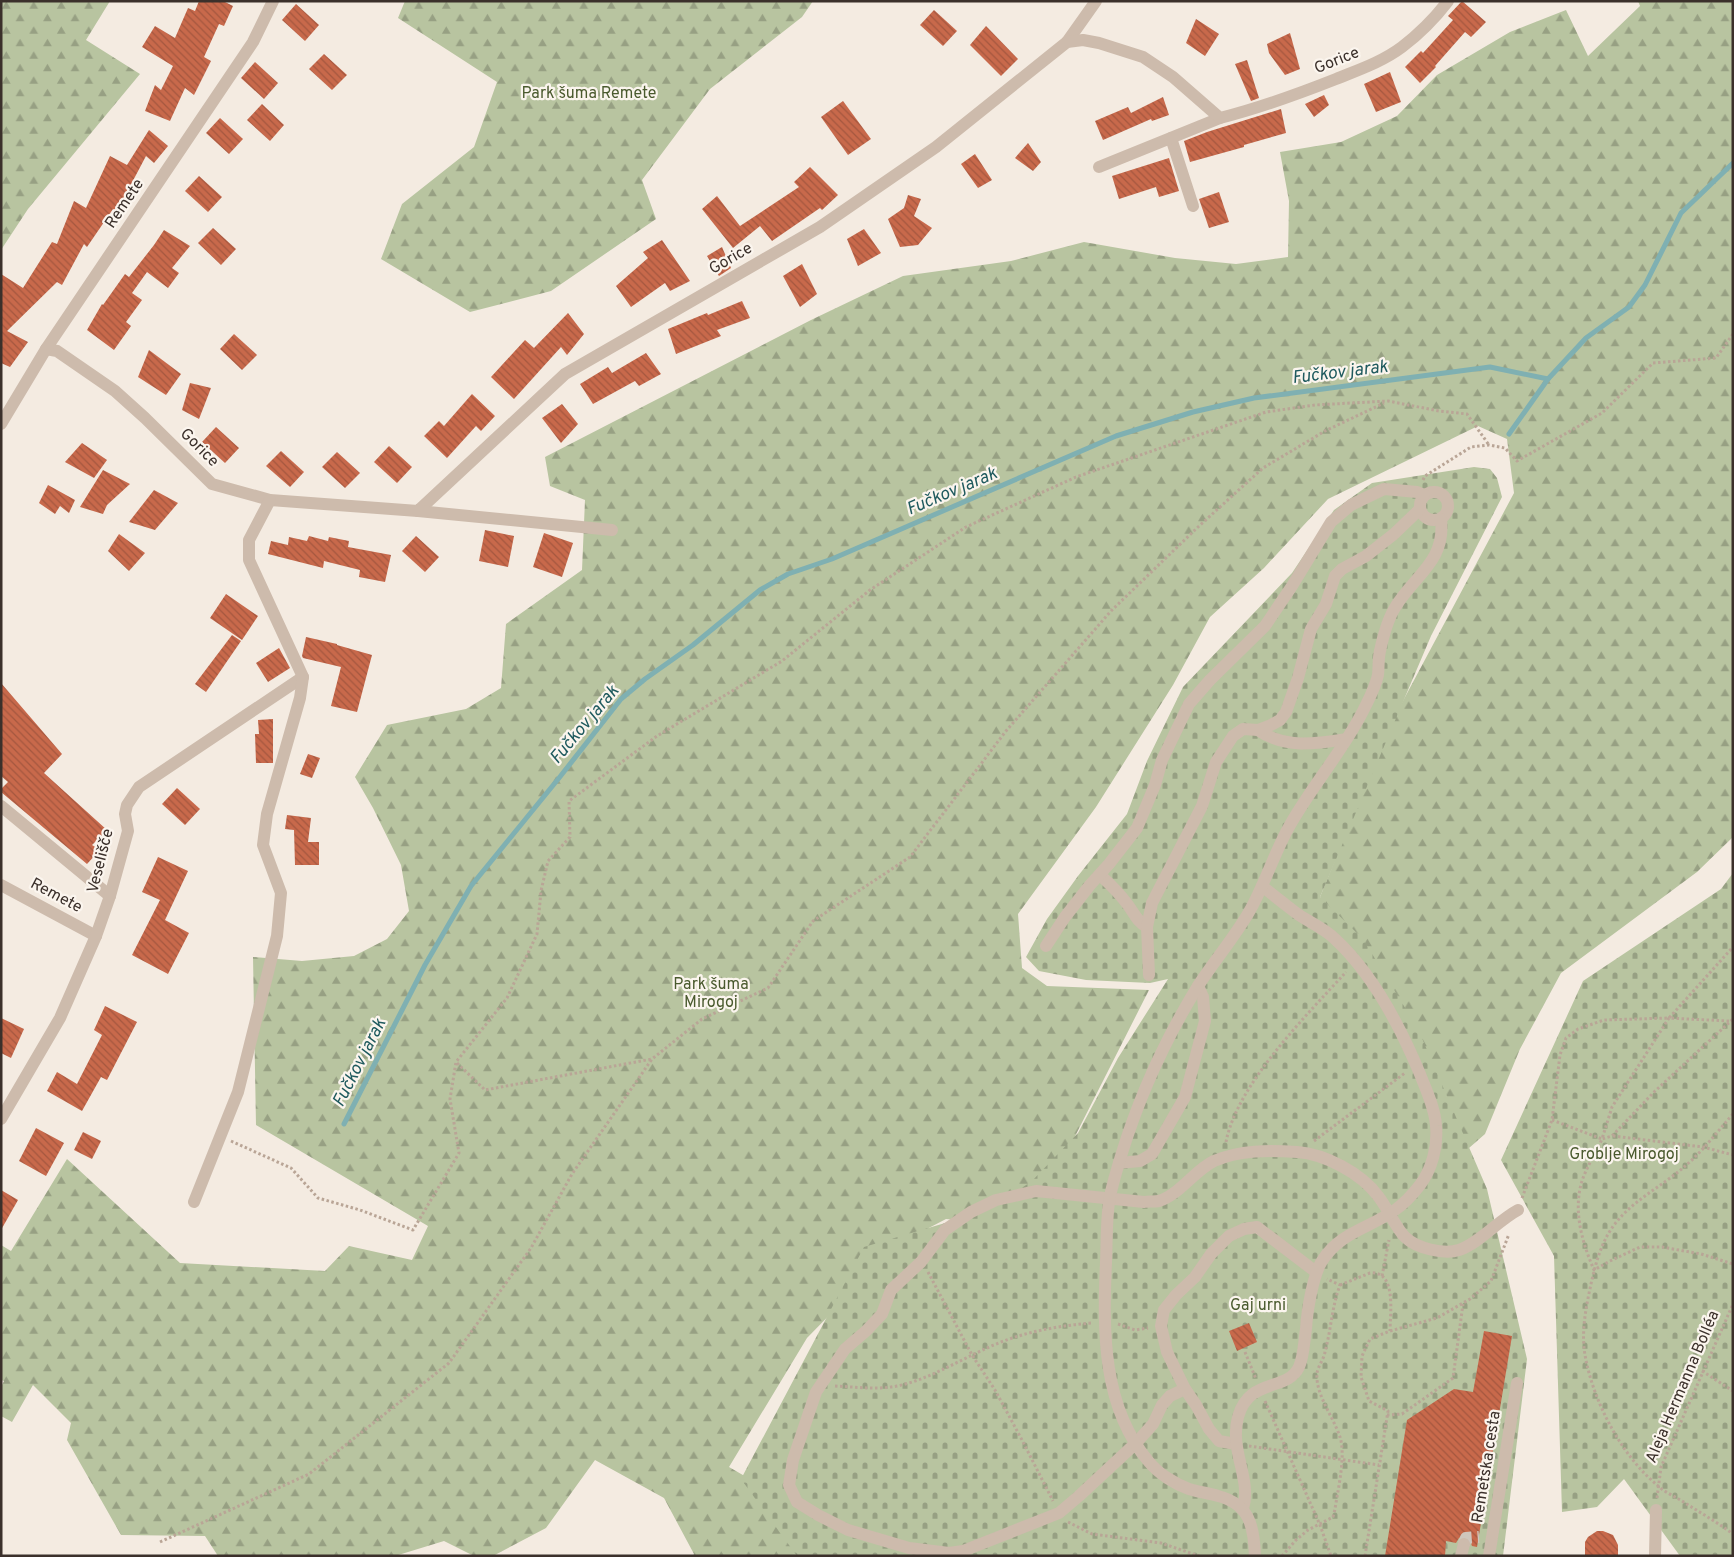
<svg xmlns="http://www.w3.org/2000/svg" width="1734" height="1557" font-family="Overpass,sans-serif">
<style>
.forest{fill:url(#forest-firs)}
.cemetery{fill:url(#cemetery-stones)}
.lines{fill:none;stroke-linecap:round;stroke-linejoin:round}
.stream{stroke:#7fb0b2;stroke-width:5}
.building{fill:url(#building-back-hatch)}
.minor-tunnel{stroke:#cfc6bd;stroke-width:12;stroke-dasharray:12 6;stroke-linecap:butt}
.path{stroke:#b9a596;stroke-width:3;stroke-dasharray:2.5 2.5;stroke-linecap:butt}
.minor{stroke:#cdbbac;stroke-width:12}
.labels{text-anchor:middle;dominant-baseline:central;stroke-width:4.5;stroke-linejoin:round;paint-order:stroke}
.street-label{font-size:16px;fill:#3b302b;stroke:#fbf5ee}
.park-label{font-size:16px;fill:#4a5a2e;stroke:#fbf5ee}
.water-label{font-size:18px;font-style:italic;fill:#1f5a5e;stroke:#fbf5ee}
</style>
<defs>
<pattern id="forest-firs" width="22" height="20" patternUnits="userSpaceOnUse" patternTransform="scale(1.25)"><rect width="22" height="20" fill="#b8c4a0"/><path d="M5 1l3.5 6h-7zM16 11l3.5 6h-7z" fill="#97a083"/></pattern>
<pattern id="cemetery-stones" width="16" height="16" patternUnits="userSpaceOnUse" patternTransform="scale(1.25)"><rect width="16" height="16" fill="#b8c4a0"/><path d="M2 7V4a2 2 0 0 1 4 0v3zM10 15v-3a2 2 0 0 1 4 0v3z" fill="#97a083"/></pattern>
<pattern id="building-back-hatch" width="6" height="6" patternUnits="userSpaceOnUse" patternTransform="scale(1.25)"><rect width="6" height="6" fill="#c8694b"/><path d="M-1 5l2 2M0 0l6 6M5-1l2 2" fill="none" stroke="#a4573f"/></pattern>
</defs>
<rect width="100%" height="100%" fill="#f4ebe1"/>
<g class="forest">
<path d="M1,1H110L86,40L140,74L28,209L1,250Z"/>
<path d="M405,1H813L802,17L710,89L642,180L656,219L551,291L470,312L381,259L402,204L474,147L497,82L398,18Z"/>
<path d="M1638,1H1733V837L1697,872L1561,973L1520,1049L1485,1134L1445,1169L1320,897L1389,727L1514,493L1507,439L1478,426L1328,499L1264,568L1210,617L1173,685L1096,807L1018,914L1022,968L1047,986L1149,990L1063,1160L988,1223L946,1219L900,1243L807,1338L729,1467L847,1535L908,1556H693L694,1554L664,1498L595,1460L546,1528L493,1556H474L444,1541L395,1556H218L205,1536L121,1535L67,1440L71,1423L33,1385L12,1422L1,1416V1387L4,1381L1,1380V1245L11,1251L67,1159L180,1263L325,1271L349,1246L412,1260L428,1226L256,1125L253,957L302,961L354,956L387,939L409,911L401,865L373,808L355,777L387,725L466,709L501,688L506,624L582,570L585,500L550,486L545,457L811,320L903,276L1011,261L1084,242L1175,258L1236,264L1288,257L1289,201L1280,152L1341,142L1397,116L1437,75L1510,32L1566,10L1588,56L1640,6Z"/>
</g>
<g class="cemetery">
<path d="M1474,467L1490,469L1497,478L1502,497L1431,636L1320,897L1363,939L1418,1029L1487,1189L1527,1359L1503,1556H797L741,1479L864,1247L989,1210L1032,1181L1078,1133L1118,1058L1168,979L1150,983L1086,980L1039,971L1026,957L1047,919L1078,876L1127,814L1147,761L1183,687L1292,573L1334,510L1372,483Z"/>
<path d="M1733,873V1556H1680L1624,1479L1597,1507L1562,1512L1554,1256L1501,1160L1583,981L1721,889Z"/>
</g>
<g class="lines">
<g class="stream">
<path d="M1509,434L1548,379"/>
<path d="M344,1124L425,965L471,886L559,778L621,699L645,679L693,645L760,590L788,574L832,559L1116,436L1193,412L1254,398L1490,367L1548,379L1586,338L1629,307L1645,285L1681,213L1733,163"/>
</g>
</g>
<g class="building">
<path d="M199,1H223L233,6L224,26L219,24L204,57L211,61L194,95L185,88L170,121L145,111L155,85L161,90L173,66L142,47L155,26L175,38L188,8L195,11Z"/>
<path d="M1462,1L1486,22L1471,37L1465,32L1435,66L1436,67L1420,83L1405,67L1421,51L1423,53L1453,20L1448,16Z"/>
<path d="M296,4L319,25L305,41L282,20Z"/>
<path d="M934,10L957,31L943,46L920,25Z"/>
<path d="M1196,19L1219,34L1205,56L1186,43Z"/>
<path d="M986,26L1018,59L1001,76L970,45Z"/>
<path d="M1290,33L1300,69L1285,75L1269,53L1267,44Z"/>
<path d="M324,54L347,75L332,90L309,69Z"/>
<path d="M1247,60L1259,98L1251,101L1235,64Z"/>
<path d="M255,62L278,83L264,99L241,78Z"/>
<path d="M1390,72L1401,102L1376,112L1364,84Z"/>
<path d="M1324,95L1329,105L1314,117L1305,104Z"/>
<path d="M1163,97L1169,115L1152,121L1151,119L1103,140L1095,121L1128,107L1131,113Z"/>
<path d="M843,101L871,139L848,155L821,117Z"/>
<path d="M262,104L284,125L270,141L247,120Z"/>
<path d="M1281,109L1286,133L1244,145V147L1190,162L1184,141L1207,132Z"/>
<path d="M220,118L243,139L229,154L206,133Z"/>
<path d="M149,130L168,146L154,163L146,156L117,211L113,209L87,247L84,244L62,285L57,282L7,331L28,342L10,367L1,363V274L23,288L52,242L57,244L74,201L86,208L110,156L127,165Z"/>
<path d="M1028,143L1041,162L1033,171L1015,158Z"/>
<path d="M975,154L992,180L978,188L961,164Z"/>
<path d="M1169,158L1179,191L1159,197L1156,187L1119,199L1112,176Z"/>
<path d="M810,167L838,195L822,210L820,208L772,241L760,226L733,248L702,209L717,196L740,226L799,187L794,182Z"/>
<path d="M199,176L222,197L208,212L185,191Z"/>
<path d="M1219,192L1229,222L1209,228L1199,199Z"/>
<path d="M908,195L921,199L914,216L932,228L918,245L900,247L888,219L904,208Z"/>
<path d="M213,228L236,249L221,265L198,243Z"/>
<path d="M864,229L881,253L858,266L847,239Z"/>
<path d="M164,230L190,246L172,268L179,273L168,288L147,272L132,293L142,300L126,322L131,326L114,350L87,330L102,304L103,305L125,274L129,277L154,245Z"/>
<path d="M662,240L690,281L670,291L665,283L631,307L616,286L648,258L643,252Z"/>
<path d="M722,247L731,268L719,276L707,256Z"/>
<path d="M802,264L817,294L800,307L783,276Z"/>
<path d="M742,301L750,318L717,330L721,336L676,354L668,329L707,313L708,315Z"/>
<path d="M568,313L584,334L567,355L561,347L514,399L491,377L525,340L534,348Z"/>
<path d="M234,334L257,355L242,370L220,349Z"/>
<path d="M149,350L181,374L166,395L138,377Z"/>
<path d="M646,353L661,374L639,386L635,381L593,404L580,384L608,367L612,373Z"/>
<path d="M190,383L211,388L199,419L182,410Z"/>
<path d="M472,394L495,416L481,431L476,426L447,458L424,436L439,421L444,426Z"/>
<path d="M562,404L578,424L561,443L542,418Z"/>
<path d="M216,427L239,448L225,463L202,442Z"/>
<path d="M82,443L107,460L94,478L65,462Z"/>
<path d="M389,446L412,467L397,483L374,462Z"/>
<path d="M281,451L304,472L290,487L266,466Z"/>
<path d="M337,452L360,473L345,488L322,467Z"/>
<path d="M103,470L130,484L107,505L103,514L80,507Z"/>
<path d="M48,485L75,500L69,513L60,506L55,514L39,503Z"/>
<path d="M154,490L178,503L155,530L129,522Z"/>
<path d="M485,530L514,536L508,567L479,561Z"/>
<path d="M544,533L573,543L562,577L533,567Z"/>
<path d="M119,534L145,553L129,571L108,551Z"/>
<path d="M309,536L328,541L329,537L349,541L348,547L391,555L385,582L359,577L360,570L324,561L323,568L268,554L271,541L288,545L289,537L307,541Z"/>
<path d="M416,536L439,557L425,572L402,551Z"/>
<path d="M226,594L258,616L242,640L210,618Z"/>
<path d="M232,635L241,641L206,692L195,684Z"/>
<path d="M306,637L337,644V645L372,655L357,712L331,706L341,667L303,658L302,656Z"/>
<path d="M279,648L290,668L268,682L256,663Z"/>
<path d="M1,683L62,754L44,773L107,830L92,845L100,850L87,864L1,792V789L8,782L1,776Z"/>
<path d="M273,719V763H256L255,734H259L258,720Z"/>
<path d="M308,754L320,758L312,778L300,774Z"/>
<path d="M177,788L200,809L185,825L162,804Z"/>
<path d="M287,815L311,818L308,842H319V865H295L294,830L285,829Z"/>
<path d="M158,857L188,871L165,920L189,933L168,974L132,955L160,900L142,892Z"/>
<path d="M105,1006L137,1022L107,1080L101,1077L82,1111L47,1091L57,1072L77,1084L102,1035L94,1030Z"/>
<path d="M1,1018L24,1029L11,1058L1,1053Z"/>
<path d="M36,1128L64,1143L46,1176L19,1161Z"/>
<path d="M83,1132L101,1141L92,1159L74,1150Z"/>
<path d="M1,1190L18,1200L1,1230Z"/>
<path d="M1249,1323L1257,1342L1237,1351L1229,1331Z"/>
<path d="M1484,1331L1512,1336L1477,1547L1472,1546L1469,1538L1462,1536L1459,1538L1456,1543L1446,1541L1445,1556H1385L1407,1420L1454,1389L1473,1392Z"/>
<path d="M1597,1531H1603L1613,1535L1618,1545V1556H1585V1542L1588,1537Z"/>
</g>
<g class="lines">
<path class="minor-tunnel" d="M1464,1544L1466,1538L1479,1537"/>
<g class="path">
<path d="M1423,480L1425,476L1471,447L1489,445L1505,448L1517,461L1602,413L1653,363L1716,358L1733,334"/>
<path d="M1729,1021L1669,1018L1612,1107L1602,1139L1612,1136L1654,1092L1733,1019"/>
<path d="M457,1063L485,1090L652,1059"/>
<path d="M1733,1114C1717,1132 1702,1152 1684,1167C1661,1187 1633,1200 1614,1225C1601,1243 1596,1262 1591,1284C1586,1307 1581,1332 1585,1355C1593,1401 1621,1455 1657,1485C1664,1492 1674,1496 1682,1501C1699,1512 1717,1522 1733,1534"/>
<path d="M1552,1120L1602,1139C1596,1152 1588,1165 1583,1178C1572,1209 1582,1242 1594,1270L1610,1261L1640,1247H1662L1701,1254L1733,1264"/>
<path d="M1613,1136L1703,1147L1733,1155"/>
<path d="M231,1141L291,1168L318,1198L360,1210L413,1230L459,1153L450,1099L456,1062L507,998L537,934L541,891L548,861L570,837L569,801L657,736L782,661L870,590L966,527L1076,477L1266,412L1315,405L1388,401L1439,411L1467,414L1489,445"/>
<path d="M1314,1141L1405,1073"/>
<path d="M1226,1142C1237,1084 1307,1015 1346,972"/>
<path d="M1522,1198L1552,1120L1560,1055L1566,1038L1578,1029L1604,1020L1669,1018L1733,947"/>
<path d="M928,1272L972,1355L995,1390L1022,1440L1053,1501"/>
<path d="M1382,1276L1389,1240"/>
<path d="M1340,1285L1370,1273C1397,1270 1390,1314 1390,1331"/>
<path d="M1118,1324L1135,1330L1148,1328"/>
<path d="M1245,1352L1256,1379"/>
<path d="M1702,1371L1733,1391"/>
<path d="M835,1386C856,1387 877,1390 897,1386C927,1380 956,1362 985,1349C1018,1333 1055,1326 1092,1323"/>
<path d="M1265,1401L1320,1525L1331,1556"/>
<path d="M1387,1415L1402,1414L1453,1378L1463,1304"/>
<path d="M1249,1446L1379,1465"/>
<path d="M1657,1498L1661,1467L1733,1304"/>
<path d="M1068,1522L1092,1534L1161,1543L1199,1556"/>
<path d="M160,1542L309,1474L449,1363L531,1248L572,1174L652,1059L702,1019L768,988L813,921L910,857L1006,731L1111,611L1198,527L1263,468L1325,431L1384,403"/>
<path d="M1282,1556L1296,1540L1308,1530L1333,1517L1335,1509C1338,1489 1346,1456 1340,1437C1334,1418 1315,1394 1317,1373C1318,1366 1324,1359 1325,1352C1331,1330 1332,1306 1340,1285L1327,1279"/>
<path d="M1365,1556L1388,1411L1369,1401L1361,1377L1362,1356L1370,1339L1390,1331L1437,1318L1470,1299L1491,1281L1509,1234"/>
</g>
<g class="minor">
<path d="M1067,42L1096,1"/>
<path d="M1171,138L1193,206"/>
<path d="M1099,167L1220,118"/>
<path d="M46,349L57,351L115,391L145,418L212,484L270,500L418,511L565,374L820,227L936,147L1067,42L1083,40L1099,43L1143,57L1173,77L1220,118C1260,108 1298,94 1336,79C1358,70 1382,62 1402,47C1419,34 1435,18 1448,1"/>
<path d="M1,424L46,349L253,42L273,1"/>
<circle cx="1434" cy="506" r="14"/>
<path d="M418,511L612,530"/>
<path d="M1258,730C1285,749 1315,744 1346,739"/>
<path d="M1,806L110,896"/>
<path d="M1100,875C1110,884 1120,894 1128,905C1134,913 1138,923 1147,927"/>
<path d="M1,885L96,936"/>
<path d="M1046,946L1065,917L1090,885L1109,864L1137,828L1155,785L1162,760L1189,704L1210,680L1265,626L1292,586L1331,522L1351,505L1384,489L1417,492L1424,495"/>
<path d="M1149,975L1147,927L1152,903L1202,806L1216,762L1233,736L1243,729L1258,730L1271,725L1280,720L1286,712L1298,678L1311,629L1326,604L1335,576L1342,569L1366,556L1394,534L1420,509"/>
<path d="M1,1119L60,1018L96,936L110,896L128,831L125,814L127,805L139,787L303,677"/>
<path d="M1119,1163L1140,1161L1152,1154L1185,1097L1205,1021L1203,997L1198,986"/>
<path d="M194,1202L238,1092L277,936L281,893L263,845L267,814L300,698L303,677L249,560V540L270,500"/>
<path d="M1185,1389L1170,1396L1162,1405L1153,1424L1136,1443L1079,1496L1059,1513L963,1551L949,1553L909,1548L848,1530L818,1515L797,1502L789,1485L793,1460L816,1392L845,1349L866,1331L882,1314L891,1290L921,1262L945,1230L971,1212L996,1200L1036,1191L1144,1202C1148,1201 1154,1202 1159,1201C1179,1195 1195,1170 1214,1161C1240,1150 1269,1150 1297,1152C1325,1154 1361,1173 1378,1196C1387,1207 1396,1228 1405,1237C1416,1248 1444,1255 1459,1250C1478,1244 1499,1220 1518,1210"/>
<path d="M1236,1444L1219,1441L1209,1429L1196,1405L1185,1389L1167,1352L1161,1326L1164,1310L1176,1295L1195,1277L1211,1254L1229,1236L1244,1229L1257,1227L1316,1272"/>
<path d="M1243,1509C1252,1478 1229,1451 1238,1417C1249,1377 1287,1392 1299,1367C1304,1356 1304,1341 1306,1329C1307,1311 1313,1275 1322,1261C1340,1232 1370,1228 1395,1210C1405,1203 1413,1194 1420,1185C1432,1169 1438,1146 1436,1126C1435,1108 1426,1090 1420,1074C1400,1026 1373,974 1335,939C1325,929 1311,923 1299,915C1286,905 1274,896 1262,886"/>
<path d="M1255,1556C1254,1527 1250,1504 1218,1496C1209,1493 1198,1492 1189,1489C1175,1484 1159,1474 1149,1462C1102,1407 1103,1331 1106,1262C1107,1241 1106,1217 1110,1196C1113,1183 1117,1169 1121,1156C1139,1097 1166,1038 1198,986C1214,961 1234,938 1249,912C1265,884 1274,853 1290,825C1314,783 1346,747 1367,703C1371,695 1376,684 1378,675C1379,667 1378,659 1380,651C1383,637 1388,618 1396,606C1415,575 1446,561 1441,519"/>
<path d="M1461,1556L1464,1544"/>
<path d="M1489,1556L1517,1383"/>
<path d="M1655,1556L1656,1510"/>
</g>
</g>
<g class="labels">
<g class="street-label">
<text transform="translate(1337 61) rotate(-22)">Gorice</text>
<text transform="translate(125 204) rotate(-56)">Remete</text>
<text transform="translate(731 259) rotate(-30)">Gorice</text>
<text transform="translate(199 448) rotate(45)">Gorice</text>
<text transform="translate(101 861) rotate(-76)">Veselišče</text>
<text transform="translate(56 896) rotate(28)">Remete</text>
<text transform="translate(1683 1387) rotate(-67)">Aleja Hermanna Bolléa</text>
<text transform="translate(1487 1467) rotate(-81)">Remetska cesta</text>
</g>
<g class="park-label">
<text x="589" y="94">Park šuma Remete</text>
<text x="711" y="985">Park šuma<tspan x="711" dy="18">Mirogoj</tspan></text>
<text x="1624" y="1155">Groblje Mirogoj</text>
<text x="1258" y="1306">Gaj urni</text>
</g>
<g class="water-label">
<text transform="translate(1340 373) rotate(-7)">Fučkov jarak</text>
<text transform="translate(952 492) rotate(-23)">Fučkov jarak</text>
<text transform="translate(585 725) rotate(-50)">Fučkov jarak</text>
<text transform="translate(360 1063) rotate(-63)">Fučkov jarak</text>
</g>
</g>
<rect width="1734" height="1557" fill="none" stroke="#3b302b" stroke-width="5"/>
</svg>
